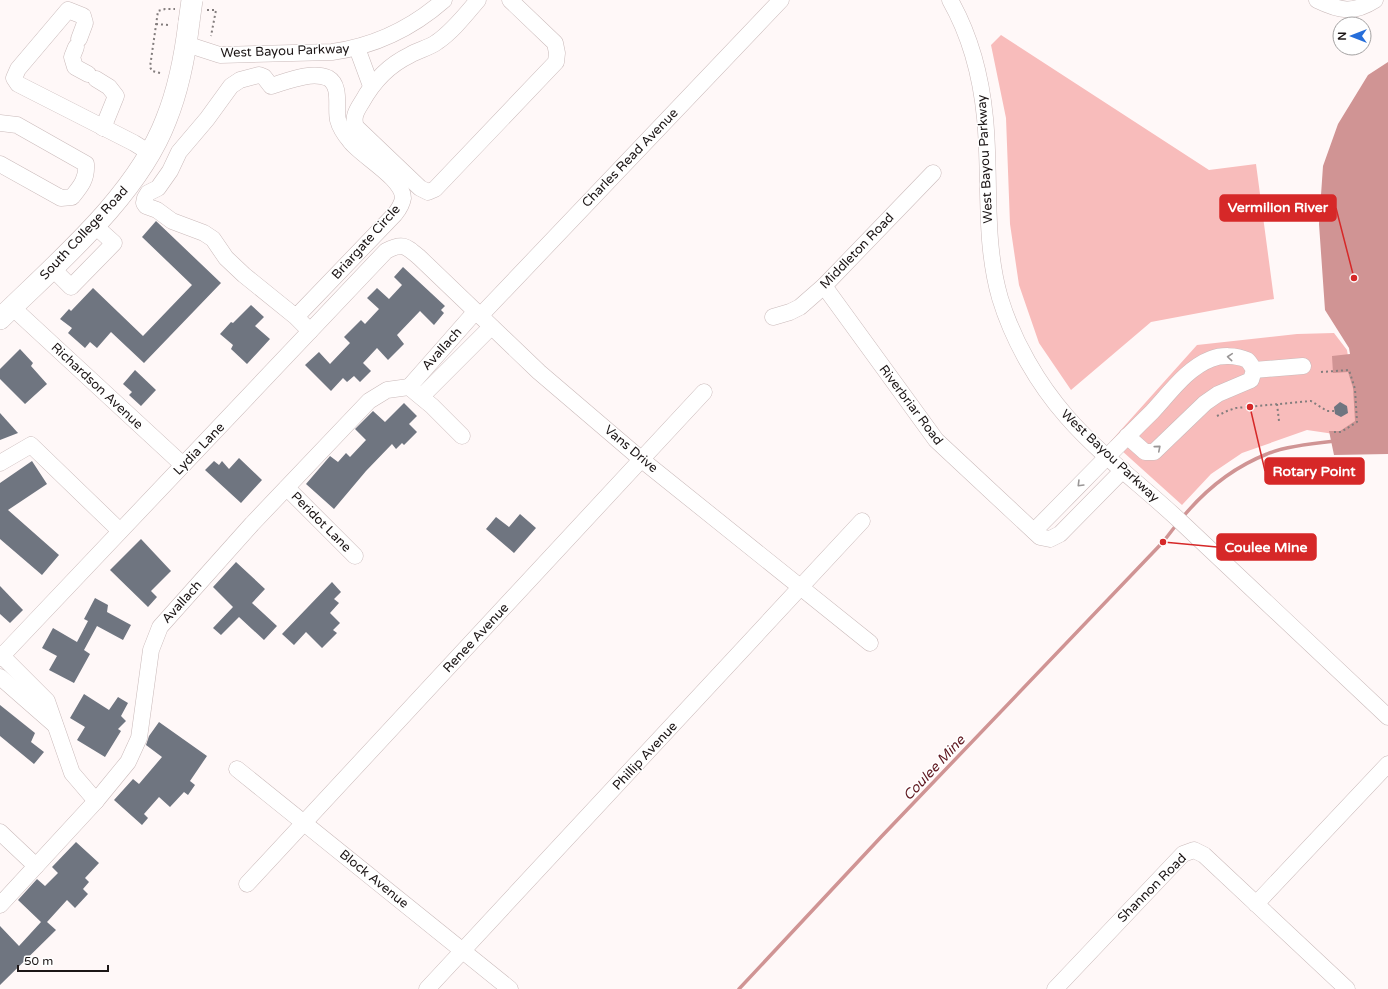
<svg xmlns="http://www.w3.org/2000/svg" width="1388" height="989" font-family="'Varela Round',sans-serif">
<style>
.green{fill:#f8bcbb}
.water{fill:#d09494}
.lines{fill:none;stroke-linecap:round;stroke-linejoin:round}
.stream{stroke:#d09494;stroke-width:3.5}
.building{fill:#6f7580}
.minor-casing{stroke:#cababa;stroke-width:17}
.major-casing{stroke:#cababa;stroke-width:22}
.path{stroke:#837d7d;stroke-width:2;stroke-dasharray:2 3;stroke-linecap:butt}
.minor{stroke:#fff;stroke-width:16}
.major{stroke:#fff;stroke-width:21}
.major-bridge-casing{stroke:#cababa;stroke-width:22;stroke-linecap:butt}
.major-bridge{stroke:#fff;stroke-width:21}
.oneway{stroke:#999696}
.labels{text-anchor:middle;dominant-baseline:central;stroke-width:3;stroke-linejoin:round;paint-order:stroke}
.street-label{font-size:13px;fill:#1c1616;stroke:#fff}
.water-label{font-size:14px;font-style:italic;fill:#5f171f;stroke:#fff}
.leader{fill:none;stroke:#d62828;stroke-width:1.5}
.callout-dot{fill:#d62828;stroke:#fff;stroke-width:1.5}
.callout{fill:#d62828;stroke:#d62828;stroke-width:1.5}
.callout-label{font-size:14px;text-anchor:middle;font-weight:bold;fill:#fff}
</style>
<rect width="100%" height="100%" fill="#fff8f8"/>
<g class="green">
<path d="M1001,35L1209,170L1256,164L1274,299L1151,322L1071,390L1039,343L1019,285L1010,224L1006,118L991,45Z"/>
<path d="M1334,333L1347,350L1359,424L1341,435L1307,430L1242,453L1211,474L1182,505L1111,441L1197,345L1297,334Z"/>
</g>
<path class="water" d="M1388,62V454L1334,455L1329,431H1340L1355,421L1353,388L1348,372L1333,373L1332,356L1350,354L1349,348L1325,310L1319,224L1323,166L1338,124L1368,75Z"/>
<g class="lines">
<g class="stream">
<path d="M1182,518C1205,490 1234,467 1267,454C1285,446 1317,443 1336,441"/>
<path d="M739,989L881,837L1163,542L1177,524"/>
</g>
</g>
<g class="building">
<path d="M156,221L221,283L144,363L111,332L97,348L90,342L85,348L68,333L72,328L60,319L69,309L71,311L93,288L143,336L192,285L142,237Z"/>
<path d="M403,267L445,306L441,310L444,313L434,325L420,311L397,335L404,344L388,360L377,348L363,363L371,371L360,382L354,376L347,382L343,378L331,391L305,365L319,352L330,364L350,343L344,337L361,320L365,324L379,309L367,298L377,288L389,299L402,285L394,277Z"/>
<path d="M251,305L264,317L255,326L270,339L247,364L231,349L233,345L220,334L231,322L233,323Z"/>
<path d="M20,349L33,363L31,366L47,384L25,404L0,379V369Z"/>
<path d="M135,370L156,390L141,406L129,395L132,392L123,384Z"/>
<path d="M1340,402L1347,406L1348,413L1341,417L1335,414L1334,407Z"/>
<path d="M404,403L417,416L409,424L417,432L404,445L402,443L396,449L392,444L366,471L334,509L306,484L330,456L338,462L346,453L350,457L366,440L355,429L373,411L385,422Z"/>
<path d="M0,413L18,433L0,440Z"/>
<path d="M239,458L262,480L241,503L205,470L214,461L219,465L222,461L229,469Z"/>
<path d="M32,461L47,484L8,510L59,555L42,575L0,539V483Z"/>
<path d="M520,514L536,528L514,553L486,529L496,517L509,527Z"/>
<path d="M141,539L171,571L151,591L157,597L148,607L110,570Z"/>
<path d="M236,562L265,589L252,603L277,626L264,640L239,617L221,635L213,628L233,607L213,587Z"/>
<path d="M332,582L341,592L334,599L339,603L330,613L340,623L333,630L337,633L322,648L306,632L294,645L282,634Z"/>
<path d="M0,586L23,610L10,623L0,614Z"/>
<path d="M95,598L108,605L107,612L131,625L123,640L97,626L84,650L90,654L74,683L49,670L57,656L42,648L53,628L77,642L88,621L84,619Z"/>
<path d="M84,694L109,710L118,697L128,703L121,716L126,721L118,729L121,731L105,757L77,740L85,727L70,718Z"/>
<path d="M0,705L35,733L31,742L44,752L34,764L0,736Z"/>
<path d="M159,722L207,756L190,781L195,785L188,795L184,792L170,807L159,797L144,814L148,818L142,825L114,800L133,779L139,784L162,757L146,745L149,736Z"/>
<path d="M76,842L99,863L85,878L89,882L83,889L88,894L75,908L67,900L47,922L56,930L0,985V926L19,946L41,922L18,900L37,879L45,886L58,873L52,867Z"/>
</g>
<g class="lines">
<defs>
<g id="minor">
<path d="M478,0C466,14 453,31 437,42C429,48 418,50 410,55C389,65 373,82 362,102C357,110 352,117 356,127L420,188L428,192L435,189L556,62L557,53L555,43L510,0"/>
<path d="M950,0C971,37 981,76 985,118C991,178 983,239 1000,298C1013,341 1038,384 1067,417C1101,456 1144,487 1181,522C1250,587 1319,652 1388,717"/>
<path d="M1317,0C1340,11 1353,14 1375,0"/>
<path d="M79,39L85,23L83,16L68,10L18,69L14,78L18,84L134,143L150,153"/>
<path d="M186,44L220,55L332,52C375,46 411,29 444,0"/>
<path d="M76,47L72,57L75,67L88,74"/>
<path d="M357,48L371,86"/>
<path d="M96,79L109,87L116,96L103,128"/>
<path d="M0,123L17,125L86,164C87,179 81,186 72,197L61,198L0,164"/>
<path d="M52,268L71,287L114,243L94,225"/>
<path d="M824,286L936,440L1040,537L1050,539L1060,534L1123,470"/>
<path d="M12,307L183,465"/>
<path d="M480,316L781,0"/>
<path d="M296,317L395,214C399,209 402,204 403,198C403,178 361,156 350,141C345,135 340,128 338,120C335,108 342,86 328,78C311,71 288,81 271,86L264,77L259,75L240,80L231,86L207,119L179,152L170,171L158,188L148,193L145,198L144,203L146,206L157,210L172,221L204,233L213,239L226,258L244,275L296,317L310,331"/>
<path d="M773,317L790,312L800,307L824,286L933,173"/>
<path d="M1254,370L1303,366"/>
<path d="M409,387L475,312"/>
<path d="M422,396L491,327"/>
<path d="M0,463L31,445L120,531"/>
<path d="M287,488L355,556"/>
<path d="M1034,531C1073,492 1112,451 1152,412C1169,394 1187,368 1211,359C1221,355 1236,355 1247,360C1250,362 1252,367 1254,370L1251,380L1218,394L1205,403L1154,452H1145L1127,436"/>
<path d="M2,656L47,701L72,773L96,801"/>
<path d="M0,658L386,251C403,242 406,246 420,258L539,372L642,460L870,643"/>
<path d="M0,677L55,725"/>
<path d="M237,769L510,989"/>
<path d="M0,832L36,866"/>
<path d="M247,884L704,392"/>
<path d="M1256,904L1388,764"/>
<path d="M0,905L96,801L128,762L139,738L151,650L160,627L252,524L369,401L387,390L409,387L432,406L462,436"/>
<path d="M427,989L862,521"/>
<path d="M1055,989L1183,854L1194,850L1204,855L1347,989"/>
</g>
<path id="major" d="M0,319C58,262 137,196 166,120C179,88 185,56 189,22"/>
</defs>
<use href="#minor" class="minor-casing"/>
<use href="#major" class="major-casing"/>
<g class="path">
<path d="M207,10H216L211,36"/>
<path d="M156,24L169,25"/>
<path d="M160,73L152,71L150,67L158,11L165,9H175"/>
<path d="M1321,372L1349,370L1355,389L1357,422L1341,432H1334"/>
<path d="M1277,404L1279,421"/>
<path d="M1217,416L1227,411L1236,408L1311,401L1327,411H1334"/>
</g>
<use href="#minor" class="minor"/>
<use href="#major" class="major"/>
<defs>
<path id="major-bridge" d="M189,22L192,0"/>
</defs>
<use href="#major-bridge" class="major-bridge-casing"/>
<use href="#major-bridge" class="major-bridge"/>
</g>
<defs><path id="oneway-chevron" d="M-2-3.5L2.5 0L-2 3.5" fill="none" stroke-width="1.6" stroke-linecap="round" stroke-linejoin="round"/></defs>
<g class="oneway">
<use href="#oneway-chevron" transform="translate(1230 357) rotate(-175)"/>
<use href="#oneway-chevron" transform="translate(1158 448) rotate(-41)"/>
<use href="#oneway-chevron" transform="translate(1080 484) rotate(135)"/>
</g>
<g class="labels">
<g class="street-label">
<text transform="translate(285 51) rotate(-2)">West Bayou Parkway</text>
<text transform="translate(630 158) rotate(-46)">Charles Read Avenue</text>
<text transform="translate(985 159) rotate(-93)">West Bayou Parkway</text>
<text transform="translate(84 233) rotate(-47)">South College Road</text>
<text transform="translate(366 242) rotate(-48)">Briargate Circle</text>
<text transform="translate(857 251) rotate(-46)">Middleton Road</text>
<text transform="translate(442 349) rotate(-48)">Avallach</text>
<text transform="translate(97 386) rotate(43)">Richardson Avenue</text>
<text transform="translate(911 405) rotate(53)">Riverbriar Road</text>
<text transform="translate(199 449) rotate(-46)">Lydia Lane</text>
<text transform="translate(631 449) rotate(40)">Vans Drive</text>
<text transform="translate(1110 456) rotate(43)">West Bayou Parkway</text>
<text transform="translate(321 522) rotate(45)">Peridot Lane</text>
<text transform="translate(182 602) rotate(-48)">Avallach</text>
<text transform="translate(476 638) rotate(-47)">Renee Avenue</text>
<text transform="translate(645 756) rotate(-47)">Phillip Avenue</text>
<text transform="translate(374 879) rotate(39)">Block Avenue</text>
<text transform="translate(1152 888) rotate(-45)">Shannon Road</text>
</g>
<g class="water-label">
<text transform="translate(934 768) rotate(-47)">Coulee Mine</text>
</g>
</g>
<path class="leader" d="M1354 278L1336 208M1250 407L1265 471M1163 542L1217 547"/>
<g class="callout-dot">
<circle cx="1354" cy="278" r="4"/>
<circle cx="1250" cy="407" r="4"/>
<circle cx="1163" cy="542" r="4"/>
</g>
<g class="callout">
<rect x="1220" y="195" width="116" height="26" rx="4"/>
<rect x="1265" y="458" width="99" height="26" rx="4"/>
<rect x="1217" y="534" width="99" height="26" rx="4"/>
</g>
<g class="callout-label">
<text x="1278" y="212">Vermilion River</text>
<text x="1314" y="476">Rotary Point</text>
<text x="1266" y="552">Coulee Mine</text>
</g>
<g transform="translate(1352 36) rotate(270)"><circle r="19" fill="#ffffff" stroke="#a4a2a2"/>
<path d="M0-3L7 15L0 10L-7 15Z" fill="#266eda"/>
<text y="-6" font-size="11" font-weight="bold" text-anchor="middle" fill="#1c1616">N</text>
</g>
<path d="M18 965v6h90v-6" fill="none" stroke="#1c1616" stroke-width="2"/>
<text x="24" y="965" font-size="12" fill="#1c1616" stroke="#ffffff" stroke-width="3" paint-order="stroke">50 m</text>
</svg>
